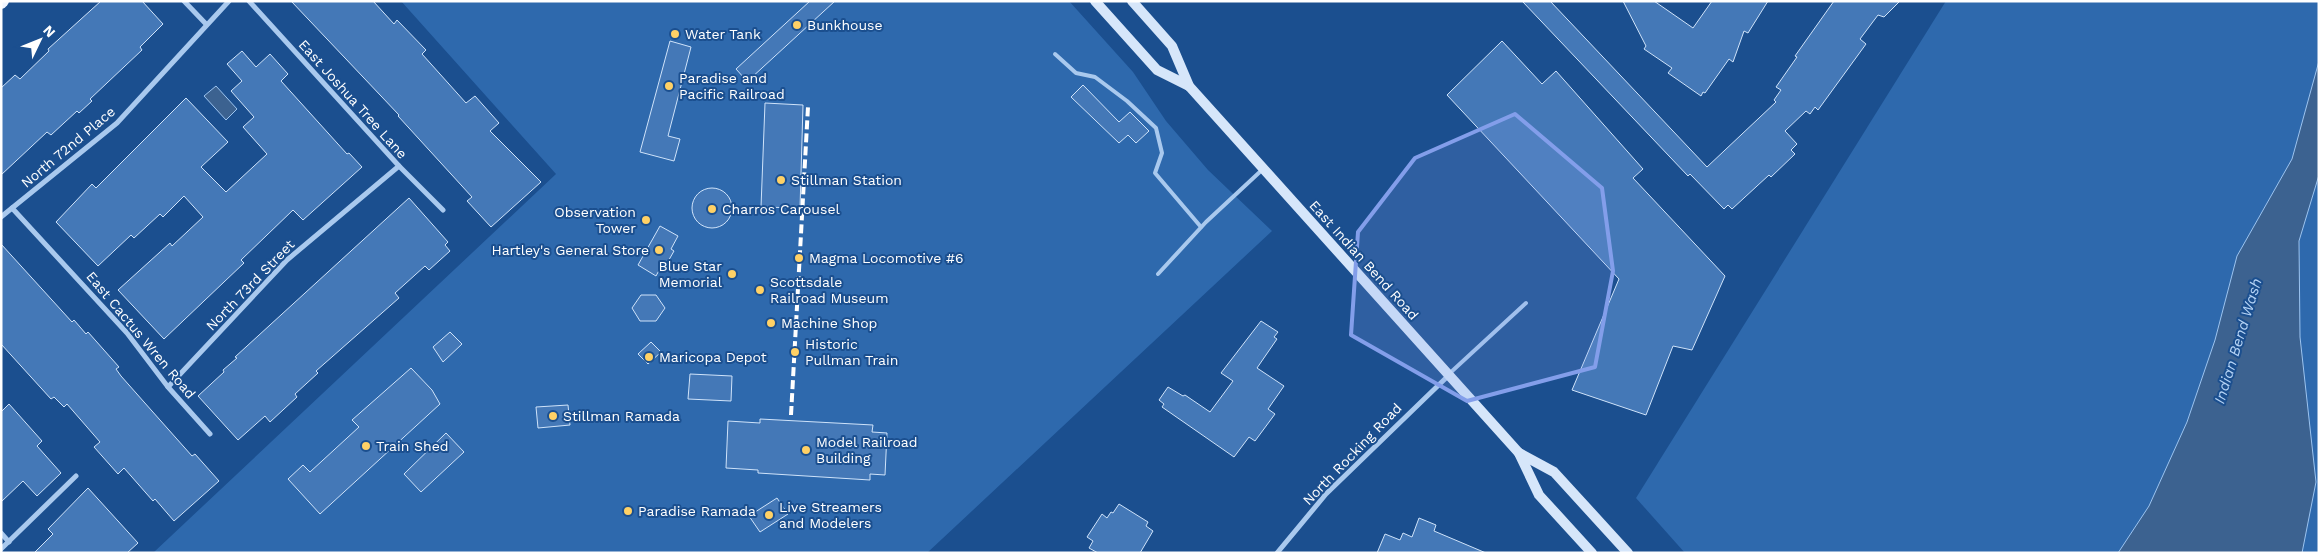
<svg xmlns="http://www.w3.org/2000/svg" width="2320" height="554" font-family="'Work Sans',sans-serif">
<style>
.green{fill:#2e69ad}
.water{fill:#3c6290;stroke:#9cc4f0}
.building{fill:#4478b7;stroke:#cfe3fa}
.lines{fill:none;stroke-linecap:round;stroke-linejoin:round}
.service{stroke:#a9c9ee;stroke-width:4}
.minor{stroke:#a9c9ee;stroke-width:5}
.secondary{stroke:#d6e6fa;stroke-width:10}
.primary{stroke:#f0f6ff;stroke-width:12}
.rail{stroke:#fff;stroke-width:4;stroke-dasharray:9 4;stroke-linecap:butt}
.marked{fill:#839eea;fill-opacity:0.2;stroke:#839eea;stroke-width:4;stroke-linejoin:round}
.poi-dot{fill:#ffd166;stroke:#1b4f8f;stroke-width:2}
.labels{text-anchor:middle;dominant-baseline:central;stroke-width:4;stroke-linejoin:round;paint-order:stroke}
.poi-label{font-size:14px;fill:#fff;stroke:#1b4f8f;text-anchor:start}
.street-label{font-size:14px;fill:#fff;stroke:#1b4f8f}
.water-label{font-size:15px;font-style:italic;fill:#b5d3f5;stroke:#1b4f8f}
</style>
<rect width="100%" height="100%" fill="#1b4f8f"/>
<g class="green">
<path d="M401,1H1069L1133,72L1166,121L1208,170L1272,231L927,553H153L556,174Z"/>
<path d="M1946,1H2319V553H1685L1636,498Z"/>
</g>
<g class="water">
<path d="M2319,61V175L2299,241L2300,337L2316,482L2302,553H2118L2149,506L2187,422L2215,340L2237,256L2292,159Z"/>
<path d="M216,86L237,109L226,120L204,96Z"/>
</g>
<g class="building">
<path d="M101,1H142L163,24L140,47L142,50L90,99L92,101L79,113L77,111L51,135L47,132L1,175V88L15,75L20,79L49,51L48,49Z"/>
<path d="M291,1H373L394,24L397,20L426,50L422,54L466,103L475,96L499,123L490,131L541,182L491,227L467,201L472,197L398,116L399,115Z"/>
<path d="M810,1H835L750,79H745L736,69Z"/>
<path d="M1522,1H1550L1707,167L1776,102L1774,100L1781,90L1776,87L1797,57L1795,56L1834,1H1900L1884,17L1878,15L1860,39L1866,44L1818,110L1815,107L1810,114L1806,111L1785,131L1797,144L1791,150L1795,154L1771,177L1769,175L1732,209L1728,205L1724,209L1690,174L1688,176Z"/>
<path d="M1623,1H1654L1693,28L1712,1H1768L1748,33L1744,31L1733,62L1729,59L1705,93L1703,92L1701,96L1668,73L1672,68L1644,49L1646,46Z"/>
<path d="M670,41L691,47L668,136L680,139L674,161L640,152Z"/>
<path d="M1502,41L1542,84L1556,71L1643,169L1633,178L1725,276L1692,350L1673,346L1646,415L1572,390L1619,279L1447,95Z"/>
<path d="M242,51L256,67L270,54L288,74L281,81L347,154L349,153L362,167L303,220L293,210L241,260L244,263L164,339L118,290L170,243L172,246L203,217L184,196L163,217L160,214L134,238L131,235L98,266L56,222L92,184L96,188L186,98L228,142L201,167L226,192L267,154L243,127L254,117L231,91L242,81L227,64Z"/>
<path d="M1083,85L1119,122L1130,112L1149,131L1136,143L1128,135L1119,143L1071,97Z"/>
<path d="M765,103L803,105L800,208L761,207Z"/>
<circle cx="712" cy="208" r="20"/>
<path d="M409,198L448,242L445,245L450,251L429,270L425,266L395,293L399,298L316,371L318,373L295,394L297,397L270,422L265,416L238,440L198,396L224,372L223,370L237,358L235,357Z"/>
<path d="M660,226L678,236L671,249L674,251L666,265L663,263L656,276L638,265Z"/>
<path d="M1,244L72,322L74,320L86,334L88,332L119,367L116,369L121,376L144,402L192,456L195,454L219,481L174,521L155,499L153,501L124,468L118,474L94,447L100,442L67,404L64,407L54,397L51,399L1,344Z"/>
<path d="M641,295H656L665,308L656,321H640L632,308Z"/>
<path d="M1261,321L1278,332L1274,337L1277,339L1257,368L1284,386L1268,409L1275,414L1255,441L1249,437L1234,457L1162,407L1164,404L1159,400L1168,387L1183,396L1185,395L1210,412L1233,381L1221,373Z"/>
<path d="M450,332L462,344L443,362L433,347Z"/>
<path d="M651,342L661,352L648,364L638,354Z"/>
<path d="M411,368L432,390L440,404L320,514L288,479L303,465L310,472L359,427L352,420Z"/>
<path d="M690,374L732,376L731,401L688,399Z"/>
<path d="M9,404L42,441L37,446L61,473L37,496L23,481L1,502V412Z"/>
<path d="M568,405L570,425L538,428L536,407Z"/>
<path d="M760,419L873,425L872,432L887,433L885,475L870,474V480L758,473V470L726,468L728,421L760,423Z"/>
<path d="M446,433L464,452L421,492L404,474Z"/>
<path d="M88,488L138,543L127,553H34L53,534L48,529Z"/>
<path d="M777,498L788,514L760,532L749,516Z"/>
<path d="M1119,504L1148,522L1146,526L1153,531L1140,553H1098L1089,548L1093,541L1087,537L1102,514L1107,518L1111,512L1113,513Z"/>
<path d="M1419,518L1436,525L1434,531L1486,553H1377L1385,534L1400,540L1403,533L1412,537Z"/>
</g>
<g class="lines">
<g class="service">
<path d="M1055,54L1076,73L1095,77L1127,101L1156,128L1162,153L1155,173L1201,227"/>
<path d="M1158,274L1206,222L1263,169"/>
<path d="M1450,373L1526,303"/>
</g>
<g class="minor">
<path d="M184,1L206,24"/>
<path d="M249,1L399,166L443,210"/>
<path d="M12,208L127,333L168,387L210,434"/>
<path d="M1,217L117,123L229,1"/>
<path d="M168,387L287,260L399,166"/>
<path d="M1,533L9,542"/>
<path d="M1,549L76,476"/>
<path d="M1277,553L1326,494L1449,375"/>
</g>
<g class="secondary">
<path d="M1095,1L1157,70L1189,86"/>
<path d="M1132,1L1172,46L1189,86L1519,453L1539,495L1592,553"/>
<path d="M1519,453L1554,472L1628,553"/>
</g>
<path class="primary" d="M1,3L3,1"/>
<path class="rail" d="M791,415L808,107"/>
</g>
<path class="marked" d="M1515,114L1602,188L1613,271L1595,367L1467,401L1351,335L1358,232L1415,158Z"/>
<g class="poi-dot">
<circle cx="797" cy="25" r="5"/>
<circle cx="675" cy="34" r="5"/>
<circle cx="669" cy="86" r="5"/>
<circle cx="781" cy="180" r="5"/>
<circle cx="712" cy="209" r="5"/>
<circle cx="646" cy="220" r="5"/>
<circle cx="659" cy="250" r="5"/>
<circle cx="799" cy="258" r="5"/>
<circle cx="732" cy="274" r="5"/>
<circle cx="760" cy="290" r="5"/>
<circle cx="771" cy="323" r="5"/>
<circle cx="795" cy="352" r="5"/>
<circle cx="649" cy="357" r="5"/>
<circle cx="553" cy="416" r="5"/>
<circle cx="366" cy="446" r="5"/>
<circle cx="806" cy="450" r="5"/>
<circle cx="628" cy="511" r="5"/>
<circle cx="769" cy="515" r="5"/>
</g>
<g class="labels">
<g class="poi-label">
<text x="807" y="25">Bunkhouse</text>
<text x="685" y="34">Water Tank</text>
<text x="679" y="78">Paradise and<tspan x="679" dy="16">Pacific Railroad</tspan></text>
<text x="791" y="180">Stillman Station</text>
<text x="722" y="209">Charros Carousel</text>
<text x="636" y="212" text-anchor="end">Observation<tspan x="636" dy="16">Tower</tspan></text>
<text x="649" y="250" text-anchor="end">Hartley's General Store</text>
<text x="809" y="258">Magma Locomotive #6</text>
<text x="722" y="266" text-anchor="end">Blue Star<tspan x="722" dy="16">Memorial</tspan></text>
<text x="770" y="282">Scottsdale<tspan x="770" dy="16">Railroad Museum</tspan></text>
<text x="781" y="323">Machine Shop</text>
<text x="805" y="344">Historic<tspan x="805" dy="16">Pullman Train</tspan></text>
<text x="659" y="357">Maricopa Depot</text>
<text x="563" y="416">Stillman Ramada</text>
<text x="816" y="442">Model Railroad<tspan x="816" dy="16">Building</tspan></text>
<text x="376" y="446">Train Shed</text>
<text x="779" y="507">Live Streamers<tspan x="779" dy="16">and Modelers</tspan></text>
<text x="638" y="511">Paradise Ramada</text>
</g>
<g class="street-label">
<text transform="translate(353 99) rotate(48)">East Joshua Tree Lane</text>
<text transform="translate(68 147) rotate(-40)">North 72nd Place</text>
<text transform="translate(1364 260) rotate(48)">East Indian Bend Road</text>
<text transform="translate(250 285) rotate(-46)">North 73rd Street</text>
<text transform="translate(141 335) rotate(50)">East Cactus Wren Road</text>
<text transform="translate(1352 454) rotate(-46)">North Rocking Road</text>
</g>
<g class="water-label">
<text transform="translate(2238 341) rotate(-73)">Indian Bend Wash</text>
</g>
</g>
<rect width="2320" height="554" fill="none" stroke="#ffffff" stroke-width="5"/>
<g transform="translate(40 40) rotate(47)" stroke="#1b4f8f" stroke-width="4" paint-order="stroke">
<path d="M0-4L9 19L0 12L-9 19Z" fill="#ffffff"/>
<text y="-8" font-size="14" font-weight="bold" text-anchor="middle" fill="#ffffff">N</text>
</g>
</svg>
